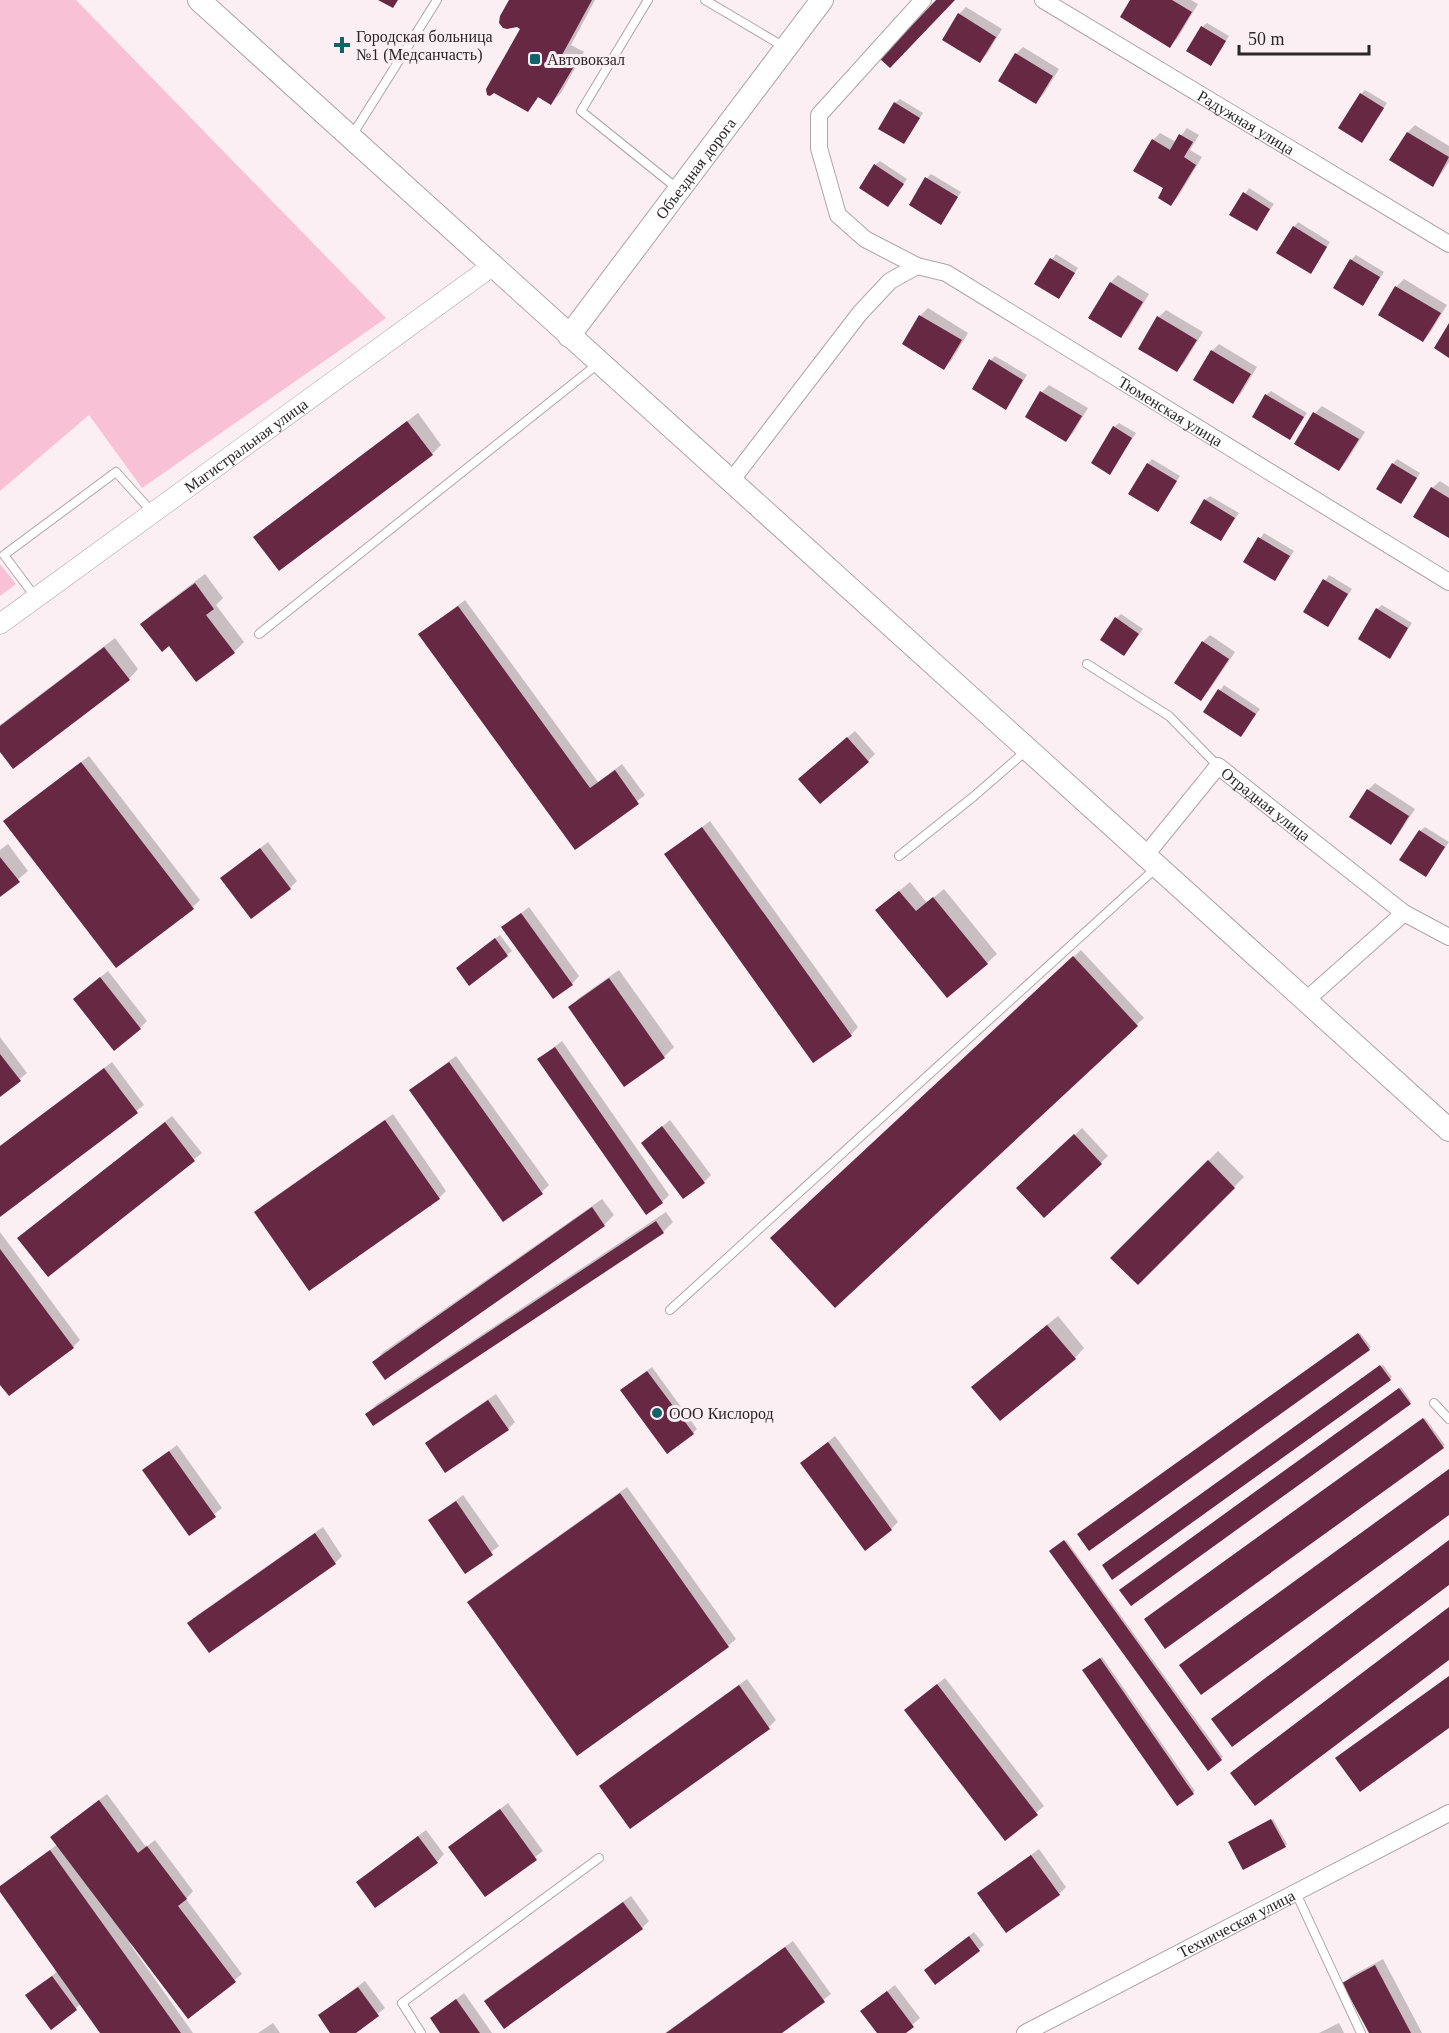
<svg xmlns="http://www.w3.org/2000/svg" width="1449" height="2033" font-family="Georgia,serif">
<style>
.green{fill:#f8c1d5}
.shadow{fill:#0003}
.building{fill:#662843}
.lines{fill:none;stroke-linecap:round;stroke-linejoin:round}
.service-casing{stroke:#afa4a7;stroke-width:10}
.minor-casing{stroke:#afa4a7;stroke-width:18}
.tertiary-casing{stroke:#afa4a7;stroke-width:21}
.secondary-casing{stroke:#afa4a7;stroke-width:24}
.service{stroke:#fff;stroke-width:8}
.minor{stroke:#fff;stroke-width:16}
.tertiary{stroke:#fff;stroke-width:20}
.secondary{stroke:#fff;stroke-width:22}
.poi-dot{fill:#126269;stroke:#fceff3;stroke-width:2}
.labels{text-anchor:middle;dominant-baseline:central;stroke-width:6;stroke-linejoin:round;paint-order:stroke}
.poi-label{font-size:16px;fill:#2b2728;stroke:#fceff3;text-anchor:start}
.street-label{font-size:16px;fill:#2b2728;stroke:#fceff3}
</style>
<rect width="100%" height="100%" fill="#fceff3"/>
<g class="green">
<path d="M0,0H76L386,318L142,488L89,415L0,491Z"/>
<path d="M0,564L16,584L0,596Z"/>
</g>
<g class="shadow">
<path d="M512,0H595L571,45L584,52L561,93L551,103L540,96L528,110L522,28Z"/>
<path d="M1132,0H1191L1198,4L1177,39L1169,46Z"/>
<path d="M966,7L1002,29L987,54L980,61L959,14Z"/>
<path d="M1207,23L1229,36L1211,65L1202,27Z"/>
<path d="M1023,47L1059,69L1043,95L1036,102L1016,54Z"/>
<path d="M1365,90L1387,103L1362,141L1361,94Z"/>
<path d="M900,99L923,113L904,142L895,103Z"/>
<path d="M1415,125L1449,146V162L1439,177L1432,185L1391,160L1408,132Z"/>
<path d="M1187,128L1199,135L1190,150L1202,157L1178,197L1171,204L1165,188L1135,170L1153,140L1160,133L1176,142Z"/>
<path d="M880,161L907,179L888,205L875,165Z"/>
<path d="M931,174L961,192L941,223L927,178Z"/>
<path d="M1249,188L1274,204L1256,229L1231,214Z"/>
<path d="M1298,222L1330,242L1311,272L1294,227Z"/>
<path d="M1056,254L1078,268L1059,297L1036,284Z"/>
<path d="M1356,255L1384,272L1363,304L1351,260Z"/>
<path d="M1118,275L1149,294L1128,329L1121,336L1090,317L1111,282Z"/>
<path d="M1404,279L1447,305L1430,333L1423,340L1380,314L1397,286Z"/>
<path d="M928,308L968,333L951,361L944,368L904,344L921,315Z"/>
<path d="M1166,310L1203,332L1184,363L1177,370L1140,348L1159,317Z"/>
<path d="M1219,344L1257,367L1240,395L1232,402L1212,351Z"/>
<path d="M995,356L1027,375L1010,403L991,360Z"/>
<path d="M1049,385L1088,408L1073,433L1066,440L1042,392Z"/>
<path d="M1271,391L1307,413L1290,438L1266,395Z"/>
<path d="M1322,406L1365,432L1346,462L1339,470L1315,413Z"/>
<path d="M418,413L441,445L432,454L255,537L265,528Z"/>
<path d="M1119,423L1136,433L1110,473L1114,427Z"/>
<path d="M1152,459L1180,476L1158,510L1148,464Z"/>
<path d="M1397,459L1420,473L1401,503L1393,464Z"/>
<path d="M1440,481L1449,487V537L1432,488Z"/>
<path d="M1210,496L1239,513L1221,539L1205,500Z"/>
<path d="M1264,533L1294,551L1275,579L1245,561Z"/>
<path d="M205,574L223,598L216,605L244,642L234,652L170,644L142,624L152,614Z"/>
<path d="M1329,575L1352,589L1328,625L1306,611Z"/>
<path d="M465,600L598,782L622,764L645,795L576,848L420,634Z"/>
<path d="M1382,605L1412,623L1394,652L1377,609Z"/>
<path d="M1121,614L1143,629L1124,654L1117,618Z"/>
<path d="M1210,635L1235,652L1208,692L1201,699L1203,642Z"/>
<path d="M115,638L138,669L129,679L0,749V725Z"/>
<path d="M1224,685L1260,709L1241,735L1205,712Z"/>
<path d="M855,731L875,754L868,761L807,772Z"/>
<path d="M89,756L200,900L193,907L12,814Z"/>
<path d="M1375,783L1415,809L1398,835L1391,843L1368,790Z"/>
<path d="M710,821L858,1027L851,1035L666,854Z"/>
<path d="M1425,827L1449,842L1426,876L1420,831Z"/>
<path d="M268,842L297,881L290,888L222,878Z"/>
<path d="M8,844L28,871L0,895V850Z"/>
<path d="M910,882L927,903L944,889L997,954L987,963L887,901Z"/>
<path d="M529,907L579,976L572,984L503,927Z"/>
<path d="M500,935L512,951L507,955L463,964Z"/>
<path d="M1081,950L1144,1018L835,1305L780,1231Z"/>
<path d="M619,970L674,1047L664,1057L570,1007L579,998Z"/>
<path d="M108,971L147,1021L140,1028L82,992Z"/>
<path d="M0,1037L27,1073L0,1095Z"/>
<path d="M562,1041L669,1195L662,1202L539,1059Z"/>
<path d="M456,1056L549,1185L542,1192L411,1090Z"/>
<path d="M112,1062L144,1105L0,1215V1146Z"/>
<path d="M393,1114L446,1191L439,1198L310,1288L256,1212L263,1205Z"/>
<path d="M172,1116L202,1153L48,1275L19,1238Z"/>
<path d="M670,1120L711,1175L704,1182L643,1143Z"/>
<path d="M1082,1128L1108,1156L1044,1216L1018,1188Z"/>
<path d="M1218,1151L1244,1177L1138,1283L1112,1258Z"/>
<path d="M602,1199L614,1215L604,1225L374,1362L383,1352Z"/>
<path d="M666,1212L673,1222L663,1232L367,1414L377,1404Z"/>
<path d="M0,1232L80,1340L73,1347L0,1382Z"/>
<path d="M1058,1316L1084,1348L1075,1358L983,1377Z"/>
<path d="M1360,1333L1371,1347L1369,1349L1081,1533Z"/>
<path d="M1383,1365L1392,1377L1390,1379L1105,1564Z"/>
<path d="M652,1367L697,1429L693,1433L626,1386Z"/>
<path d="M1401,1387L1411,1401L1410,1403L1123,1589Z"/>
<path d="M496,1394L515,1422L508,1429L427,1444L434,1436Z"/>
<path d="M1425,1418L1445,1445L1443,1447L1148,1617Z"/>
<path d="M835,1436L898,1522L891,1529L802,1463Z"/>
<path d="M177,1445L222,1508L190,1534L144,1470Z"/>
<path d="M627,1487L736,1639L728,1646L469,1602L476,1595Z"/>
<path d="M463,1495L499,1546L466,1572L430,1520Z"/>
<path d="M323,1527L342,1556L335,1563L209,1651L189,1623L196,1616Z"/>
<path d="M1066,1540L1223,1757L1208,1769L1053,1549Z"/>
<path d="M1102,1657L1195,1791L1177,1804L1086,1668Z"/>
<path d="M945,1678L1044,1806L1005,1839L913,1703Z"/>
<path d="M747,1679L776,1720L769,1727L601,1786L608,1779Z"/>
<path d="M107,1794L146,1847L155,1840L193,1891L186,1899L242,1974L188,2017L132,1942L130,1944L193,2033H102L81,2004L51,2027L27,1995L58,1971L0,1890V1887L58,1844L59,1830Z"/>
<path d="M508,1803L543,1851L485,1895L450,1847Z"/>
<path d="M1273,1819L1287,1844L1285,1846L1232,1841Z"/>
<path d="M426,1830L444,1854L437,1862L357,1882Z"/>
<path d="M1039,1849L1066,1887L1059,1894L979,1893Z"/>
<path d="M631,1896L649,1921L642,1928L493,1994Z"/>
<path d="M974,1932L984,1945L936,1983L930,1966Z"/>
<path d="M793,1941L831,1994L780,2033H665Z"/>
<path d="M1383,1959L1422,2033H1371L1344,1983L1351,1976Z"/>
<path d="M365,1981L385,2008L353,2033H332L320,2015Z"/>
<path d="M895,1985L920,2018L903,2033H879L862,2011Z"/>
<path d="M464,1993L492,2033H442L432,2018Z"/>
<path d="M273,2023L280,2033H258Z"/>
<path d="M1339,2023L1344,2033H1319Z"/>
</g>
<g class="building">
<path d="M378,0H398L393,8Z"/>
<path d="M509,0H592L562,55L576,63L551,105L538,97L528,112L494,93L490,96L487,95L486,89L520,29L517,27L507,29L503,28L499,23L500,16Z"/>
<path d="M936,0H955L890,68L880,59Z"/>
<path d="M1130,0H1172L1192,12L1170,48L1120,17Z"/>
<path d="M958,13L996,37L980,63L942,40Z"/>
<path d="M1201,26L1226,41L1211,66L1186,51Z"/>
<path d="M1015,53L1053,76L1036,104L998,81Z"/>
<path d="M1360,93L1384,108L1362,143L1338,128Z"/>
<path d="M894,102L920,118L904,144L878,129Z"/>
<path d="M1407,132L1449,157L1433,187L1389,160Z"/>
<path d="M1179,134L1193,142L1184,157L1196,165L1171,206L1158,198L1163,188L1133,171L1152,139L1170,150Z"/>
<path d="M874,164L904,184L888,207L859,188Z"/>
<path d="M925,177L958,197L941,225L909,205Z"/>
<path d="M1243,192L1270,209L1257,231L1229,215Z"/>
<path d="M1293,226L1327,247L1311,274L1276,253Z"/>
<path d="M1050,258L1075,273L1059,299L1034,284Z"/>
<path d="M1350,259L1380,277L1363,306L1333,288Z"/>
<path d="M1110,282L1143,302L1121,338L1088,318Z"/>
<path d="M1395,286L1441,313L1423,342L1378,315Z"/>
<path d="M919,315L962,340L944,370L902,344Z"/>
<path d="M1157,316L1197,340L1177,372L1138,349Z"/>
<path d="M1449,323V358L1434,348Z"/>
<path d="M1211,350L1251,374L1233,404L1193,380Z"/>
<path d="M989,359L1023,380L1006,410L972,389Z"/>
<path d="M1040,391L1082,416L1066,442L1025,417Z"/>
<path d="M1265,394L1304,417L1290,440L1252,417Z"/>
<path d="M1313,412L1359,439L1339,471L1294,444Z"/>
<path d="M407,421L433,455L279,571L253,537Z"/>
<path d="M1113,426L1132,438L1110,475L1091,463Z"/>
<path d="M1147,463L1177,481L1158,512L1128,494Z"/>
<path d="M1392,463L1417,478L1401,504L1376,489Z"/>
<path d="M1431,487L1449,498V538L1413,517Z"/>
<path d="M1204,499L1235,518L1221,541L1190,523Z"/>
<path d="M1258,537L1290,556L1275,581L1243,562Z"/>
<path d="M1323,579L1348,594L1328,627L1303,612Z"/>
<path d="M195,583L214,609L206,615L235,653L196,682L169,646L162,652L140,624Z"/>
<path d="M458,606L590,788L615,770L639,804L575,850L418,634Z"/>
<path d="M1376,608L1408,628L1390,659L1358,639Z"/>
<path d="M1115,617L1139,634L1124,656L1100,640Z"/>
<path d="M1202,641L1229,659L1201,701L1174,683Z"/>
<path d="M104,647L130,680L13,769L0,752V726Z"/>
<path d="M1218,689L1256,714L1241,737L1203,712Z"/>
<path d="M847,737L869,762L820,804L798,779Z"/>
<path d="M81,762L194,909L116,968L3,821Z"/>
<path d="M1367,789L1409,816L1391,845L1349,817Z"/>
<path d="M702,827L852,1036L813,1063L664,854Z"/>
<path d="M1419,830L1445,847L1426,877L1399,860Z"/>
<path d="M260,848L291,889L251,919L220,878Z"/>
<path d="M0,857L20,882L0,897Z"/>
<path d="M899,891L916,911L933,897L988,964L947,998L875,910Z"/>
<path d="M521,913L573,985L553,999L501,927Z"/>
<path d="M495,938L508,956L469,986L456,968Z"/>
<path d="M1073,956L1138,1026L835,1308L770,1238Z"/>
<path d="M100,977L141,1029L114,1051L73,999Z"/>
<path d="M609,978L665,1058L624,1087L568,1007Z"/>
<path d="M555,1047L663,1203L646,1215L537,1059Z"/>
<path d="M0,1054L21,1081L0,1097Z"/>
<path d="M449,1062L543,1194L503,1222L409,1090Z"/>
<path d="M104,1068L138,1113L0,1217V1146Z"/>
<path d="M385,1120L440,1199L309,1291L254,1212Z"/>
<path d="M165,1122L195,1161L48,1277L17,1238Z"/>
<path d="M662,1126L705,1183L683,1199L641,1143Z"/>
<path d="M1074,1134L1102,1164L1044,1218L1016,1188Z"/>
<path d="M1208,1160L1235,1188L1138,1285L1110,1258Z"/>
<path d="M592,1207L605,1226L385,1380L372,1362Z"/>
<path d="M656,1221L664,1233L373,1426L365,1414Z"/>
<path d="M0,1249L74,1348L9,1396L0,1385Z"/>
<path d="M1047,1325L1076,1359L1000,1421L971,1387Z"/>
<path d="M1358,1333L1370,1350L1089,1551L1077,1534Z"/>
<path d="M1380,1365L1391,1380L1112,1580L1102,1565Z"/>
<path d="M647,1371L694,1434L667,1454L620,1390Z"/>
<path d="M1399,1388L1411,1404L1131,1606L1119,1590Z"/>
<path d="M488,1400L509,1430L445,1473L425,1443Z"/>
<path d="M1423,1418L1444,1448L1165,1649L1144,1619Z"/>
<path d="M828,1442L892,1530L865,1551L800,1463Z"/>
<path d="M169,1451L216,1517L189,1536L142,1470Z"/>
<path d="M1449,1469V1515L1201,1695L1179,1665Z"/>
<path d="M620,1493L729,1647L577,1756L467,1602Z"/>
<path d="M456,1501L493,1555L465,1574L428,1520Z"/>
<path d="M315,1533L336,1564L209,1653L187,1623Z"/>
<path d="M1064,1540L1222,1760L1208,1771L1049,1551Z"/>
<path d="M1449,1540V1585L1232,1747L1211,1719Z"/>
<path d="M1449,1607V1660L1255,1806L1230,1773Z"/>
<path d="M1100,1658L1194,1794L1177,1806L1082,1670Z"/>
<path d="M1449,1676V1728L1360,1792L1335,1758Z"/>
<path d="M937,1684L1038,1815L1005,1841L904,1710Z"/>
<path d="M739,1685L770,1729L630,1829L599,1786Z"/>
<path d="M99,1800L138,1853L147,1846L187,1899L178,1906L236,1982L188,2019L50,1837Z"/>
<path d="M500,1809L537,1860L485,1897L448,1847Z"/>
<path d="M1271,1819L1286,1847L1243,1870L1228,1842Z"/>
<path d="M418,1836L438,1863L375,1908L356,1882Z"/>
<path d="M50,1850L181,2033H100L0,1892V1886Z"/>
<path d="M1031,1855L1060,1895L1006,1933L977,1893Z"/>
<path d="M623,1902L643,1929L504,2029L484,2001Z"/>
<path d="M969,1936L980,1951L935,1985L924,1970Z"/>
<path d="M785,1947L825,2002L782,2033H666Z"/>
<path d="M1375,1965L1411,2033H1369L1342,1983Z"/>
<path d="M52,1976L77,2010L51,2030L25,1995Z"/>
<path d="M358,1987L379,2016L356,2033H330L318,2015Z"/>
<path d="M887,1991L914,2027L906,2033H877L860,2011Z"/>
<path d="M456,1999L480,2033H440L430,2018Z"/>
</g>
<g class="lines">
<defs>
<g id="service">
<path d="M648,0L581,111L678,189"/>
<path d="M705,0L786,48"/>
<path d="M351,137L437,0"/>
<path d="M36,598L4,555L116,472L153,513"/>
<path d="M259,634L599,363"/>
<path d="M1087,664L1169,716L1218,766"/>
<path d="M899,856L973,797L1027,750"/>
<path d="M670,1310L1156,868"/>
<path d="M1434,1403L1449,1419"/>
<path d="M1296,1893L1361,2033"/>
<path d="M421,2033L402,2003L599,1858"/>
</g>
<g id="minor">
<path id="s1" d="M1043,0L1449,244"/>
<path d="M917,266L865,239L838,215L819,148V115L923,0"/>
<path id="s2" d="M731,481L860,313L890,281L917,266L946,273L1449,582"/>
<path id="s3" d="M1145,856L1218,766L1404,913L1449,937"/>
<path d="M1305,1001L1404,913"/>
<path id="s4" d="M1025,2033L1449,1813"/>
</g>
<g id="tertiary">
<path id="s5" d="M0,624L492,266"/>
</g>
<g id="secondary">
<path d="M199,0L1449,1130"/>
<path id="s6" d="M569,336L822,0"/>
</g>
</defs>
<use href="#service" class="service-casing"/>
<use href="#minor" class="minor-casing"/>
<use href="#tertiary" class="tertiary-casing"/>
<use href="#secondary" class="secondary-casing"/>
<use href="#service" class="service"/>
<use href="#minor" class="minor"/>
<use href="#tertiary" class="tertiary"/>
<use href="#secondary" class="secondary"/>
</g>
<g class="poi-dot">
<path d="M339 36h6v6h6v6h-6v6h-6v-6h-6v-6h6z"/>
<rect x="529" y="53" width="12" height="12" rx="3"/>
<circle cx="657" cy="1413" r="6"/>
</g>
<g class="labels">
<g class="poi-label">
<text x="356" y="36">Городская больница<tspan x="356" dy="18">№1 (Медсанчасть)</tspan></text>
<text x="547" y="59">Автовокзал</text>
<text x="669" y="1413">ООО Кислород</text>
</g>
<g class="street-label">
<text stroke="none"><textPath href="#s1" startOffset="237">Радужная улица</textPath></text>
<text stroke="none"><textPath href="#s6" startOffset="210">Объездная дорога</textPath></text>
<text stroke="none"><textPath href="#s2" startOffset="580">Тюменская улица</textPath></text>
<text stroke="none"><textPath href="#s5" startOffset="304">Магистральная улица</textPath></text>
<text stroke="none"><textPath href="#s3" startOffset="177">Отрадная улица</textPath></text>
<text stroke="none"><textPath href="#s4" startOffset="238">Техническая улица</textPath></text>
</g>
</g>
<path d="M1239 45v9h130v-9" fill="none" stroke="#2b2728" stroke-width="3"/>
<text x="1248" y="45" font-size="18" fill="#2b2728" stroke="#fceff3" stroke-width="4.5" paint-order="stroke">50 m</text>
</svg>
